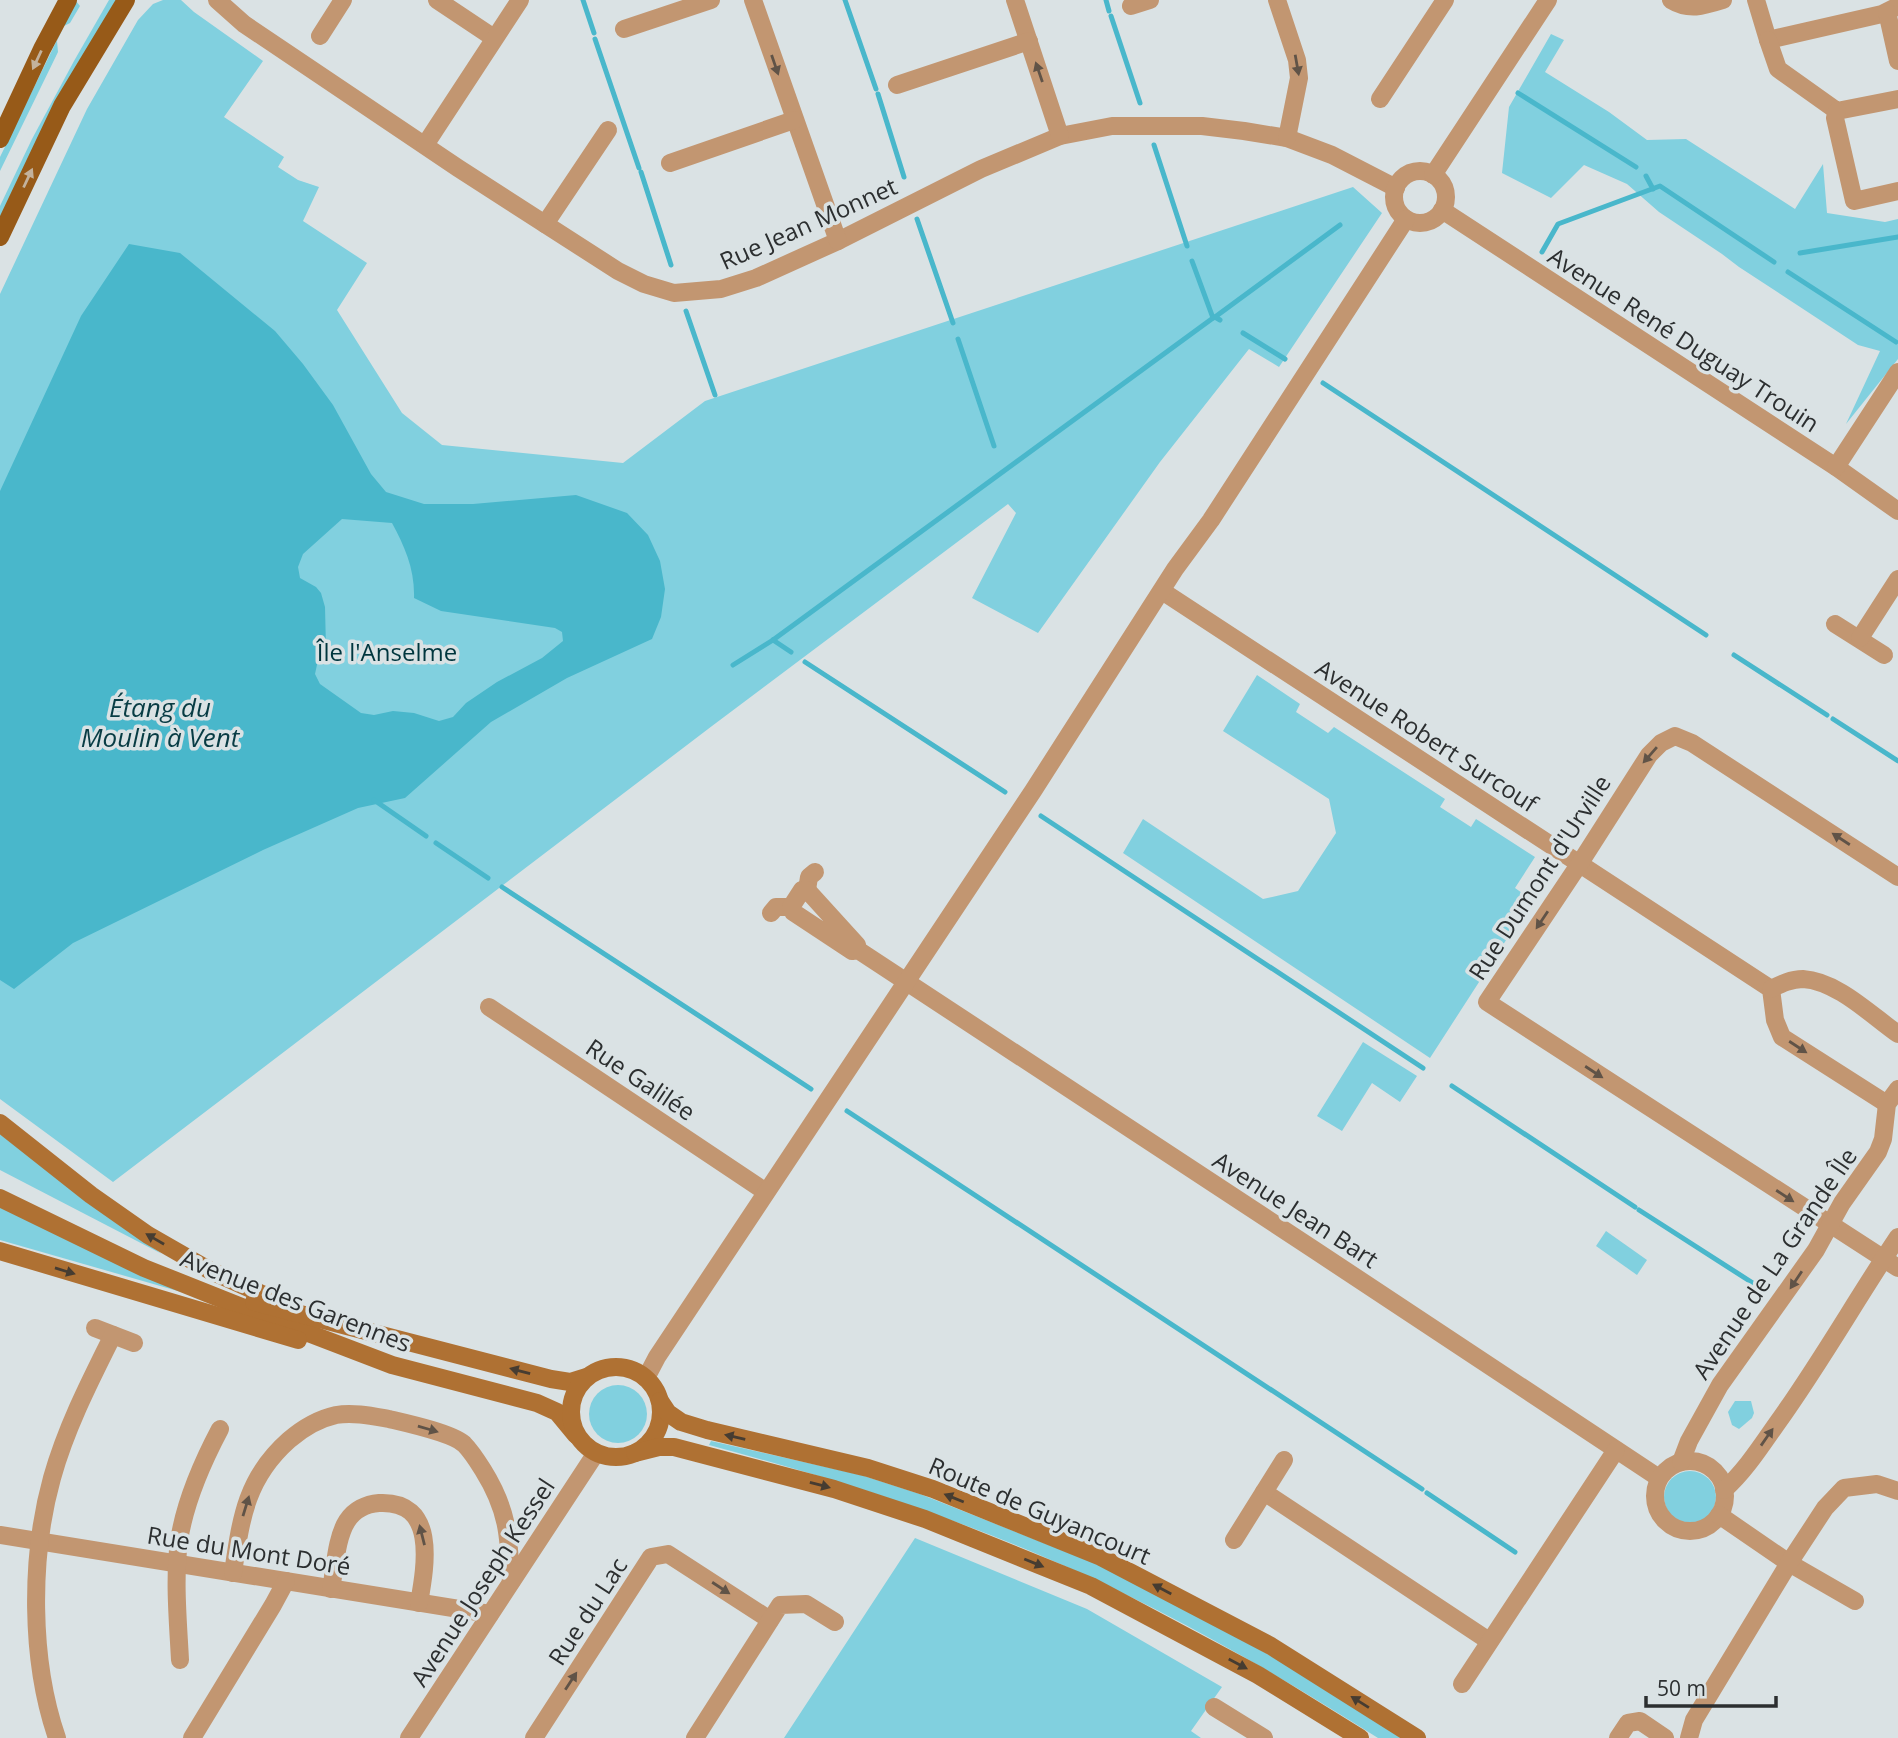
<svg xmlns="http://www.w3.org/2000/svg" width="1898" height="1738" font-family="'Open Sans',sans-serif">
<style>
.green{fill:#81d0df}
.water{fill:#49b7cb;fill-rule:evenodd}
.lines{fill:none;stroke-linecap:round;stroke-linejoin:round}
.stream{stroke:#49b7cb;stroke-width:5}
.minor{stroke:#c29671;stroke-width:18}
.tertiary{stroke:#c29671;stroke-width:18}
.secondary{stroke:#af7133;stroke-width:18}
.primary{stroke:#975a18;stroke-width:18}
.oneway{fill:#c3b29d}
.oneway2{fill:#605347}
.oneway3{fill:#463c31}
.labels{text-anchor:middle;dominant-baseline:central;stroke-width:7;stroke-linejoin:round;paint-order:stroke}
.street-label{font-size:24px;fill:#2c2f30;stroke:#dae2e4}
.park-label{font-size:24px;fill:#00363e;stroke:#dae2e4}
.water-label{font-size:26px;font-style:italic;fill:#083c44;stroke:#dae2e4}
</style>
<rect width="100%" height="100%" fill="#dae2e4"/>
<g class="green">
<path d="M109,0H117L0,222V206L32,139L74,61Z"/>
<path d="M163,0H181L194,12L263,61L224,117L284,157L278,167L298,180L319,187L303,221L367,263L337,310L402,413L442,445L623,463L705,401L1353,187L1382,213L1279,367L1249,349L1160,462L1038,633L972,598L1016,513L1008,504L712,726L113,1182L0,1099V294L87,109L138,20L153,4Z"/>
<path d="M76,1L80,6L70,23L64,26L57,41L58,52L0,171V157Z"/>
<path d="M1551,34L1564,40L1545,72L1609,112L1647,140L1686,139L1795,209L1823,164L1827,213L1885,222L1898,219V359L1846,424L1880,351L1858,345L1739,267L1722,254L1659,212L1627,184L1584,165L1551,198L1502,173L1509,107Z"/>
<path d="M1257,675L1300,704L1296,712L1328,733L1334,727L1445,799L1440,807L1471,827L1476,819L1535,857L1515,888L1532,900L1430,1058L1123,853L1143,819L1263,899L1298,891L1336,833L1329,799L1223,731Z"/>
<path d="M1363,1042L1417,1076L1400,1102L1372,1083L1342,1131L1317,1116Z"/>
<path d="M0,1134L101,1212L162,1254L0,1170Z"/>
<path d="M0,1204L223,1304L0,1240Z"/>
<path d="M1606,1231L1647,1260L1637,1275L1596,1246Z"/>
<circle cx="618" cy="1414" r="29"/>
<path d="M1735,1401H1751L1754,1413L1752,1418L1739,1429L1732,1425L1728,1412Z"/>
<path d="M711,1441L861,1475L920,1494L1097,1564L1257,1648L1316,1682L1405,1738H1378C1269,1669 1156,1604 1037,1554C931,1509 821,1475 709,1445Z"/>
<circle cx="1690" cy="1497" r="26"/>
<path d="M915,1538L1087,1609L1222,1687L1191,1731L1201,1738H784Z"/>
</g>
<path class="water" d="M129,244L180,253L275,331L303,364L333,405L371,474L386,492L424,504H473L576,495L627,513L648,535L660,561L665,589L661,617L652,639L567,678L491,722L405,798L358,808L263,850L73,943L14,989L0,980V491L81,316ZM342,519L392,523C405,547 415,570 414,598L441,611L555,628L562,632L563,641L542,658L497,682L466,703L453,717L439,721L414,713L393,711L374,715L361,713L320,684L315,674L318,660L326,648L325,607L321,593L316,587L300,578L298,567L303,554Z"/>
<g class="lines">
<g class="stream">
<path d="M583,0L594,33"/>
<path d="M845,0L876,89"/>
<path d="M1106,0L1109,11"/>
<path d="M1111,16L1140,103"/>
<path d="M595,39L639,168"/>
<path d="M1518,93L1636,167"/>
<path d="M878,94L904,177"/>
<path d="M1154,145L1187,246"/>
<path d="M641,172L671,265"/>
<path d="M1646,176L1653,189"/>
<path d="M917,219L953,323"/>
<path d="M1542,252L1558,224L1660,186L1774,262"/>
<path d="M1800,253L1898,237"/>
<path d="M1192,261L1213,318"/>
<path d="M1788,272L1896,342"/>
<path d="M686,311L715,395"/>
<path d="M1215,317L1340,225"/>
<path d="M1243,333L1285,359"/>
<path d="M958,339L994,446"/>
<path d="M1323,383L1706,635"/>
<path d="M773,640L791,652"/>
<path d="M1734,655L1827,715"/>
<path d="M805,662L1005,792"/>
<path d="M733,665L773,640L1213,318L1215,317L1220,320"/>
<path d="M1833,719L1898,761"/>
<path d="M374,800L426,836"/>
<path d="M1041,816L1423,1068"/>
<path d="M436,843L488,878"/>
<path d="M502,887L811,1089"/>
<path d="M1452,1086L1635,1207"/>
<path d="M847,1111L1422,1489"/>
<path d="M1639,1210L1759,1287"/>
<path d="M1427,1493L1515,1552"/>
</g>
<g class="minor">
<path d="M217,0L244,24L458,168L618,271L644,284L674,293L721,289L756,278L838,241L981,169L1060,136L1112,126H1202L1244,131L1287,138L1332,155L1396,188"/>
<path d="M437,0L494,38"/>
<path d="M753,0L838,241"/>
<path d="M1015,0L1060,136"/>
<path d="M1277,0L1297,60L1299,78L1287,138"/>
<path d="M1671,0C1689,11 1704,6 1723,0"/>
<path d="M1756,0L1768,40L1882,14L1898,6"/>
<path d="M1131,6L1150,0"/>
<path d="M1887,12L1898,61"/>
<path d="M624,29L711,0"/>
<path d="M320,36L343,0"/>
<path d="M1768,40L1778,69L1837,111L1898,99"/>
<path d="M897,85L1029,41"/>
<path d="M1380,99L1445,0"/>
<path d="M1837,111L1835,118L1854,201L1898,191"/>
<path d="M425,145L520,0"/>
<path d="M670,163L794,120"/>
<path d="M1442,210L1836,467L1898,511"/>
<path d="M545,224L608,130"/>
<path d="M1836,467L1898,372"/>
<path d="M1162,591L1771,989L1775,1020L1782,1037L1887,1104"/>
<path d="M1835,624L1884,655"/>
<path d="M1860,638L1898,579"/>
<path d="M1898,877L1692,743L1675,736L1661,743L1649,755L1580,863L1487,1002L1898,1268"/>
<path d="M807,890L809,877L815,872"/>
<path d="M771,913L776,907H791"/>
<path d="M858,950L852,951L793,912L791,907L802,890H807L857,945L858,950L1316,1251L1659,1478"/>
<path d="M1771,989C1781,984 1791,979 1803,979C1837,981 1871,1015 1898,1034"/>
<path d="M489,1007L766,1192"/>
<path d="M95,1328L134,1343"/>
<circle cx="1690" cy="1496" r="35"/>
<path d="M1681,1462L1689,1441L1720,1385L1816,1250L1842,1203L1878,1152L1883,1139L1887,1104L1898,1089"/>
<path d="M1724,1490C1746,1470 1761,1446 1778,1422C1821,1362 1857,1298 1898,1237"/>
<path d="M1264,1492L1489,1641"/>
<path d="M1719,1515L1789,1563L1855,1601"/>
<path d="M0,1535L490,1614"/>
<path d="M1234,1540L1284,1460"/>
<path d="M233,1573C241,1518 246,1478 289,1440C303,1428 318,1419 336,1415C353,1412 372,1416 389,1419C406,1423 452,1433 464,1444C471,1451 478,1462 483,1470C508,1510 509,1536 511,1582"/>
<path d="M331,1589C335,1569 336,1538 347,1521C354,1510 366,1504 379,1503C437,1500 426,1564 419,1603"/>
<path d="M180,1660C178,1621 174,1580 179,1541C185,1501 202,1463 220,1429"/>
<path d="M1462,1684L1616,1450"/>
<path d="M1214,1707L1264,1738"/>
<path d="M57,1738C30,1660 30,1557 52,1478C66,1428 90,1381 113,1335"/>
<path d="M192,1738L273,1605L286,1581"/>
<path d="M534,1738L651,1557L668,1554L770,1620"/>
<path d="M695,1738L780,1605L806,1604L835,1622"/>
<path d="M1618,1738L1628,1723L1640,1721L1665,1738"/>
<path d="M1689,1738L1694,1720L1789,1563L1825,1508L1844,1488L1877,1484L1898,1491"/>
</g>
<g class="tertiary">
<circle cx="1420" cy="197" r="26"/>
<path d="M1433,175L1548,0"/>
<path d="M646,1378L657,1357L1033,791L1175,569L1211,520L1406,219"/>
<path d="M409,1738L596,1453"/>
</g>
<g class="secondary">
<path d="M0,1123L91,1195L148,1235L209,1270L275,1300"/>
<path d="M0,1198L144,1268L274,1320L392,1365L537,1403L557,1412L576,1435"/>
<path d="M0,1251L298,1340"/>
<path d="M254,1302L551,1379L570,1382L586,1377"/>
<circle cx="616" cy="1412" r="45"/>
<path d="M660,1401L668,1413L681,1422L707,1430L868,1468L933,1489L1101,1557L1271,1646L1417,1738"/>
<path d="M635,1453L659,1447H674L834,1489L925,1519L1091,1586L1258,1675L1360,1738"/>
</g>
<g class="primary">
<path d="M0,139L42,49L68,0"/>
<path d="M0,237L62,106L126,0"/>
</g>
</g>
<defs><path id="oneway-solid" d="M-6-.8H1V-3.2L6.5 0L1 3.2V.8H-6Z" transform="scale(1.75)"/></defs>
<g class="oneway">
<use href="#oneway-solid" transform="translate(37 60) rotate(115)"/>
<use href="#oneway-solid" transform="translate(28 178) rotate(-65)"/>
</g>
<g class="oneway2">
<use href="#oneway-solid" transform="translate(775 65) rotate(71)"/>
<use href="#oneway-solid" transform="translate(1297 65) rotate(80)"/>
<use href="#oneway-solid" transform="translate(1039 72) rotate(-109)"/>
<use href="#oneway-solid" transform="translate(1650 755) rotate(131)"/>
<use href="#oneway-solid" transform="translate(1841 839) rotate(-147)"/>
<use href="#oneway-solid" transform="translate(1542 920) rotate(124)"/>
<use href="#oneway-solid" transform="translate(1798 1047) rotate(33)"/>
<use href="#oneway-solid" transform="translate(1594 1072) rotate(33)"/>
<use href="#oneway-solid" transform="translate(1785 1196) rotate(33)"/>
<use href="#oneway-solid" transform="translate(1796 1280) rotate(124)"/>
<use href="#oneway-solid" transform="translate(428 1429) rotate(16)"/>
<use href="#oneway-solid" transform="translate(1767 1437) rotate(-55)"/>
<use href="#oneway-solid" transform="translate(246 1506) rotate(-73)"/>
<use href="#oneway-solid" transform="translate(422 1535) rotate(-104)"/>
<use href="#oneway-solid" transform="translate(721 1588) rotate(33)"/>
<use href="#oneway-solid" transform="translate(571 1681) rotate(-57)"/>
</g>
<g class="oneway3">
<use href="#oneway-solid" transform="translate(155 1239) rotate(-150)"/>
<use href="#oneway-solid" transform="translate(65 1271) rotate(17)"/>
<use href="#oneway-solid" transform="translate(520 1371) rotate(-165)"/>
<use href="#oneway-solid" transform="translate(735 1437) rotate(-167)"/>
<use href="#oneway-solid" transform="translate(820 1485) rotate(15)"/>
<use href="#oneway-solid" transform="translate(954 1498) rotate(-158)"/>
<use href="#oneway-solid" transform="translate(1034 1563) rotate(22)"/>
<use href="#oneway-solid" transform="translate(1162 1589) rotate(-152)"/>
<use href="#oneway-solid" transform="translate(1238 1664) rotate(28)"/>
<use href="#oneway-solid" transform="translate(1360 1702) rotate(-148)"/>
</g>
<g class="labels">
<g class="street-label">
<text transform="translate(808 223) rotate(-24)">Rue Jean Monnet</text>
<text transform="translate(1684 339) rotate(33)">Avenue René Duguay Trouin</text>
<text transform="translate(1427 735) rotate(33)">Avenue Robert Surcouf</text>
<text transform="translate(1539 877) rotate(-57)">Rue Dumont d'Urville</text>
<text transform="translate(641 1079) rotate(34)">Rue Galilée</text>
<text transform="translate(1296 1209) rotate(33)">Avenue Jean Bart</text>
<text transform="translate(1774 1263) rotate(-56)">Avenue de La Grande Île</text>
<text transform="translate(296 1300) rotate(21)">Avenue des Garennes</text>
<text transform="translate(1040 1510) rotate(23)">Route de Guyancourt</text>
<text transform="translate(249 1550) rotate(9)">Rue du Mont Doré</text>
<text transform="translate(482 1582) rotate(-57)">Avenue Joseph Kessel</text>
<text transform="translate(587 1611) rotate(-57)">Rue du Lac</text>
</g>
<g class="park-label">
<text x="387" y="651">Île l'Anselme</text>
</g>
<g class="water-label">
<text x="160" y="707">Étang du<tspan x="160" dy="30">Moulin à Vent</tspan></text>
</g>
</g>
<path d="M1646 1696v10h130v-10" fill="none" stroke="#2c2f30" stroke-width="3.5"/>
<text x="1657" y="1696" font-size="21" fill="#2c2f30" stroke="#dae2e4" stroke-width="5" paint-order="stroke">50 m</text>
</svg>
